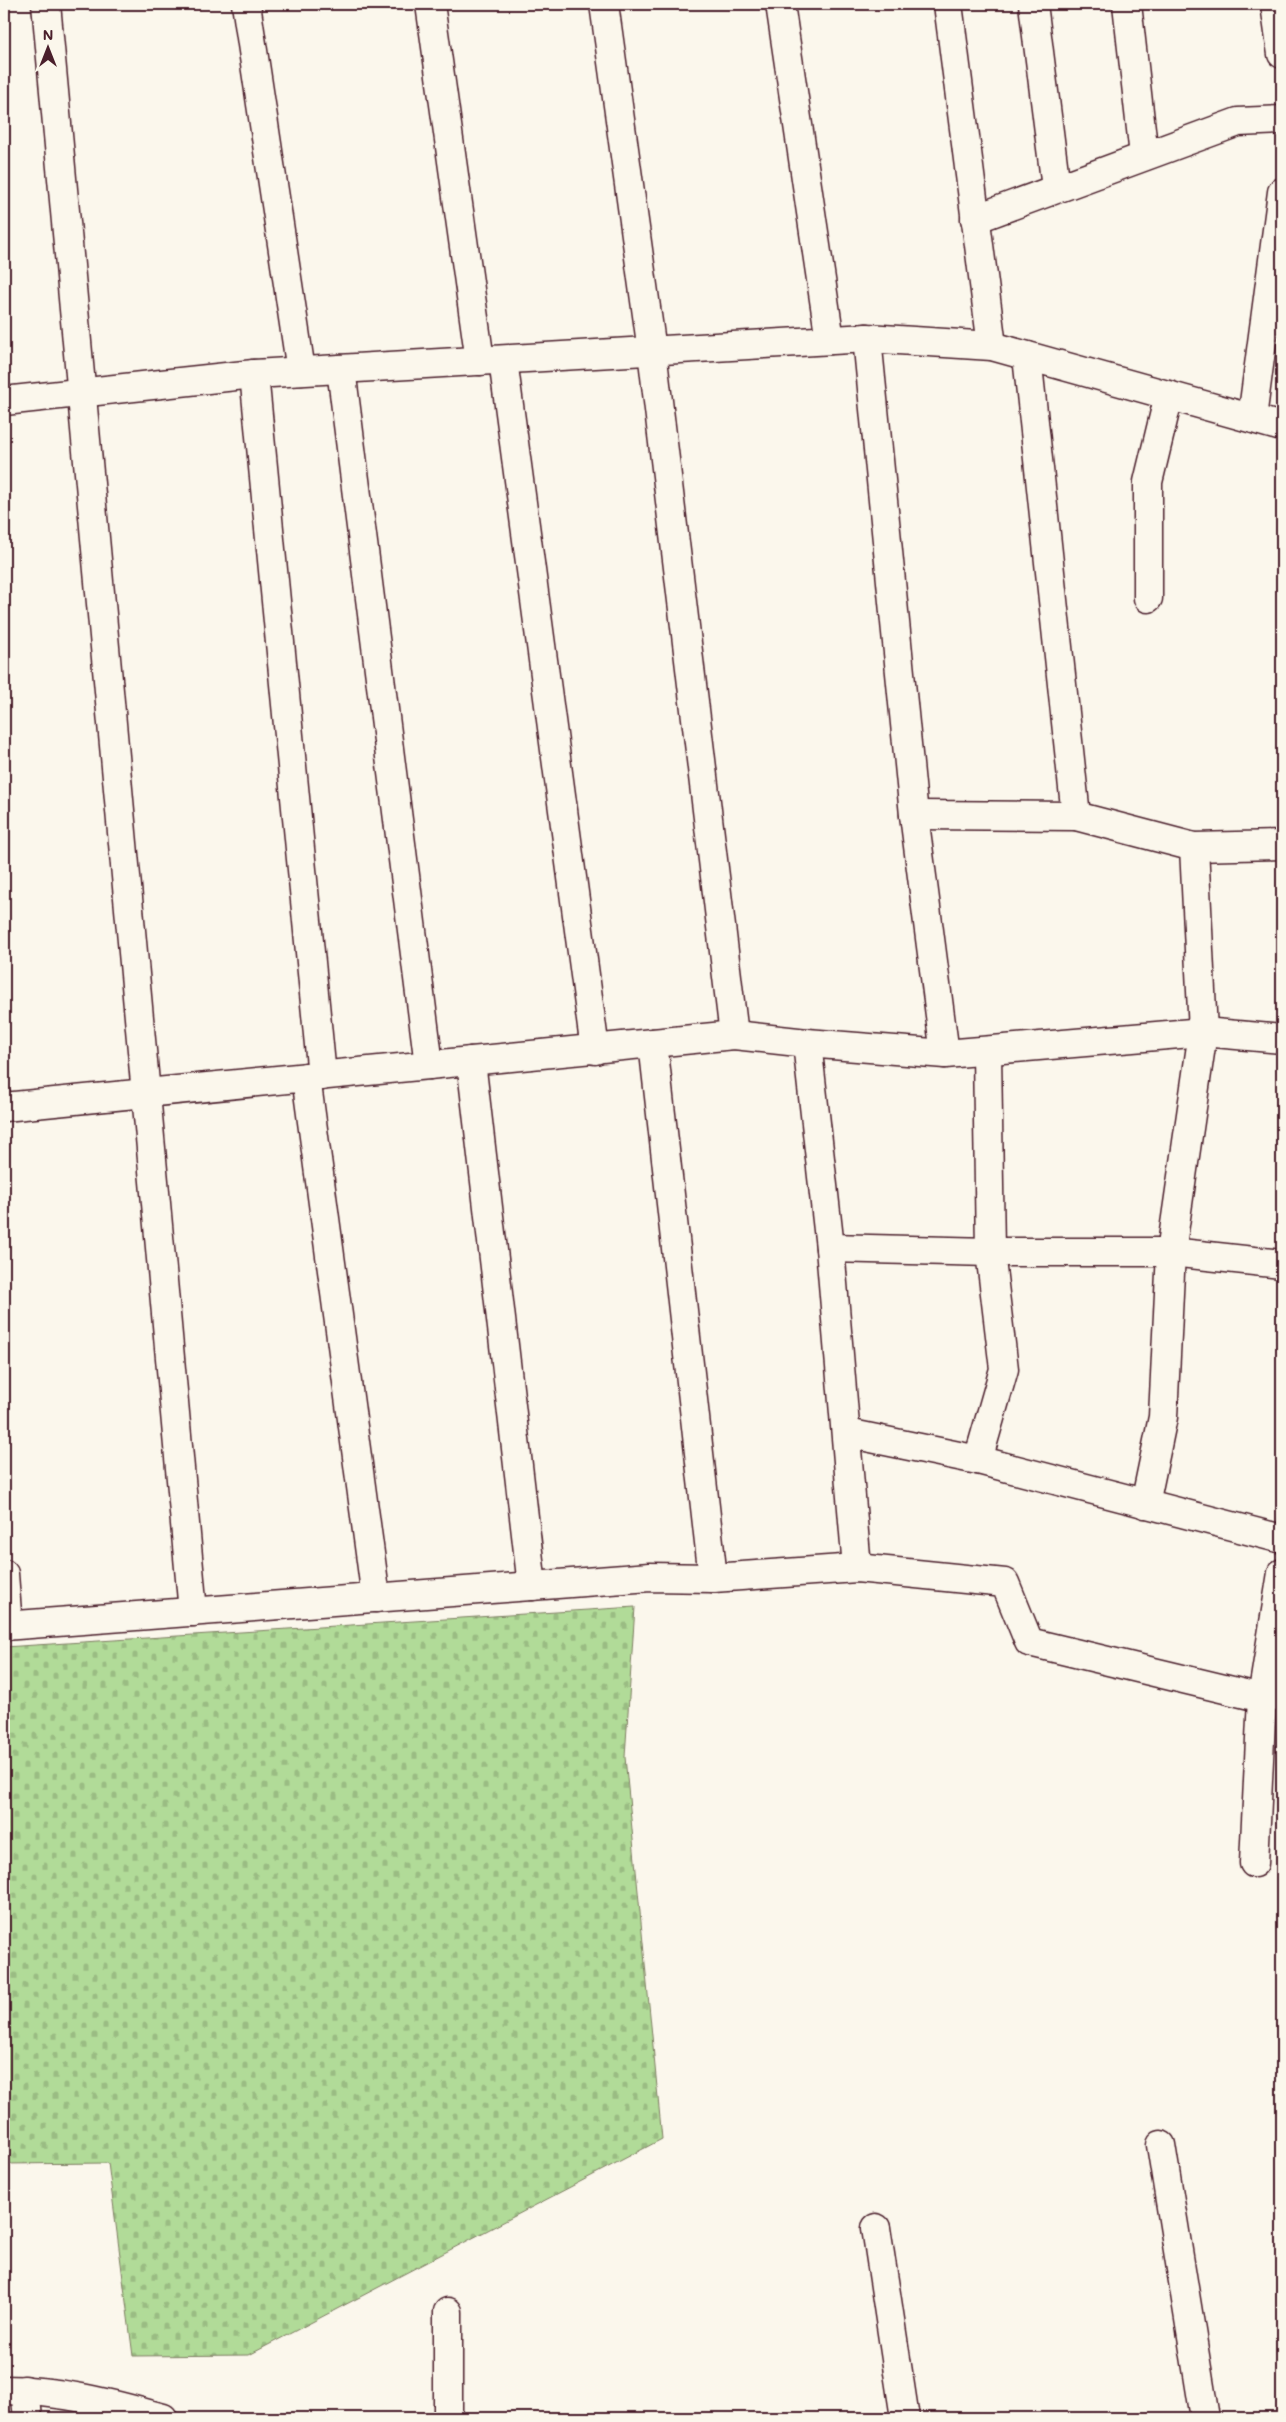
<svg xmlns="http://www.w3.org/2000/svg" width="1286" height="2422" font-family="Mali,sans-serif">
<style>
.cemetery{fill:url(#cemetery-stones);stroke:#7e7d62}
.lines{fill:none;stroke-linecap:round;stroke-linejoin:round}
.street-casing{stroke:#4a1f2b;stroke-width:31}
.secondary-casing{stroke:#4a1f2b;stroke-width:31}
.street{stroke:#fbf7ec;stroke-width:28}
.secondary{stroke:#fbf7ec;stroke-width:28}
</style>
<defs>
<pattern id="cemetery-stones" width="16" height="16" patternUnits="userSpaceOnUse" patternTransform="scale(1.25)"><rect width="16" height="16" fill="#b1db98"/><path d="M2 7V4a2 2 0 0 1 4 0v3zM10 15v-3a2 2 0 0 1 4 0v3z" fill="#9abc83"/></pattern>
</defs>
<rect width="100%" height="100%" fill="#fbf7ec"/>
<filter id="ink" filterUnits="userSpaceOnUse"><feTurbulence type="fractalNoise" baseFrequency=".02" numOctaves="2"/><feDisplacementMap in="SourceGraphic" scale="10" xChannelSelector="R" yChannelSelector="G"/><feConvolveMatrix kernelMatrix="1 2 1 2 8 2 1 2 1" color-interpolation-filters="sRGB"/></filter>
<g filter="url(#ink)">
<path class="cemetery" d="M635,1607L625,1757L662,2139L249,2355L133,2356L108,2163L4,2164V1647Z"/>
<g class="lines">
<defs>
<g id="street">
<path d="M46,4C100,539 143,1076 193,1612"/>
<path d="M246,4L301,371"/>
<path d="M430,4L480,361"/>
<path d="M604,4L652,351L734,1035"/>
<path d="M780,4L830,340"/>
<path d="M948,4L992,346"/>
<path d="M1033,4L1056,188"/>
<path d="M1127,4L1144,156"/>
<path d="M1275,4L1282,54"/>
<path d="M975,219L1238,122L1282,120"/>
<path d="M867,338L914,815L945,1054"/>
<path d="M1027,356L1076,816"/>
<path d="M503,360L595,1050"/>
<path d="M341,369L429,1065"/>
<path d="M254,374L322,1076"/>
<path d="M4,401L254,374L867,338L992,346L1282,427"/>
<path d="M1252,418L1282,192"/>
<path d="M1148,598V482L1169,395"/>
<path d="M914,815L1076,816L1194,847L1282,845"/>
<path d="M653,1043L713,1578"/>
<path d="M807,1043L830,1248L857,1568"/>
<path d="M471,1061L532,1586"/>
<path d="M306,1077L376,1598"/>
<path d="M4,1107L734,1035L807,1043L945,1054L1203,1032L1282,1039"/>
<path d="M830,1248L990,1252H1171L1282,1264"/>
<path d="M847,1433L978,1460L1282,1539"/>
<path d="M978,1460L1004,1369L990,1252L987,1052"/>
<path d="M1145,1504L1163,1417L1171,1252L1203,1032L1194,847"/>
<path d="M4,1574L8,1626"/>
<path d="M4,1626L650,1577L713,1578L857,1568L1005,1583L1029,1642L1262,1698L1282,1696"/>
<path d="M1254,1863L1262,1698L1282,1573"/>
<path d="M1161,2145L1205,2418"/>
<path d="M876,2228L905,2418"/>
<path d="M25,2390L28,2418"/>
<path d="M448,2418V2312"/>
</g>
<path id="secondary" d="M4,2390C58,2390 111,2403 163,2418"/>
</defs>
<use href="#street" class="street-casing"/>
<use href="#secondary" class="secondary-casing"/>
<use href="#street" class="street"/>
<use href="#secondary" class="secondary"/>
</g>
</g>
<rect width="1286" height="2422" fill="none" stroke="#fbf7ec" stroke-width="20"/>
<rect x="10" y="10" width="1266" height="2402" fill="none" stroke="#4a1f2b" stroke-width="2" filter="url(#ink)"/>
<g transform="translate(48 48)" stroke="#fbf7ec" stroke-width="4" paint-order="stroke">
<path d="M0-4L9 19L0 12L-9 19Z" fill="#4a1f2b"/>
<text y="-8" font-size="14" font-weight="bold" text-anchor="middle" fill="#4a1f2b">N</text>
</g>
</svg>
